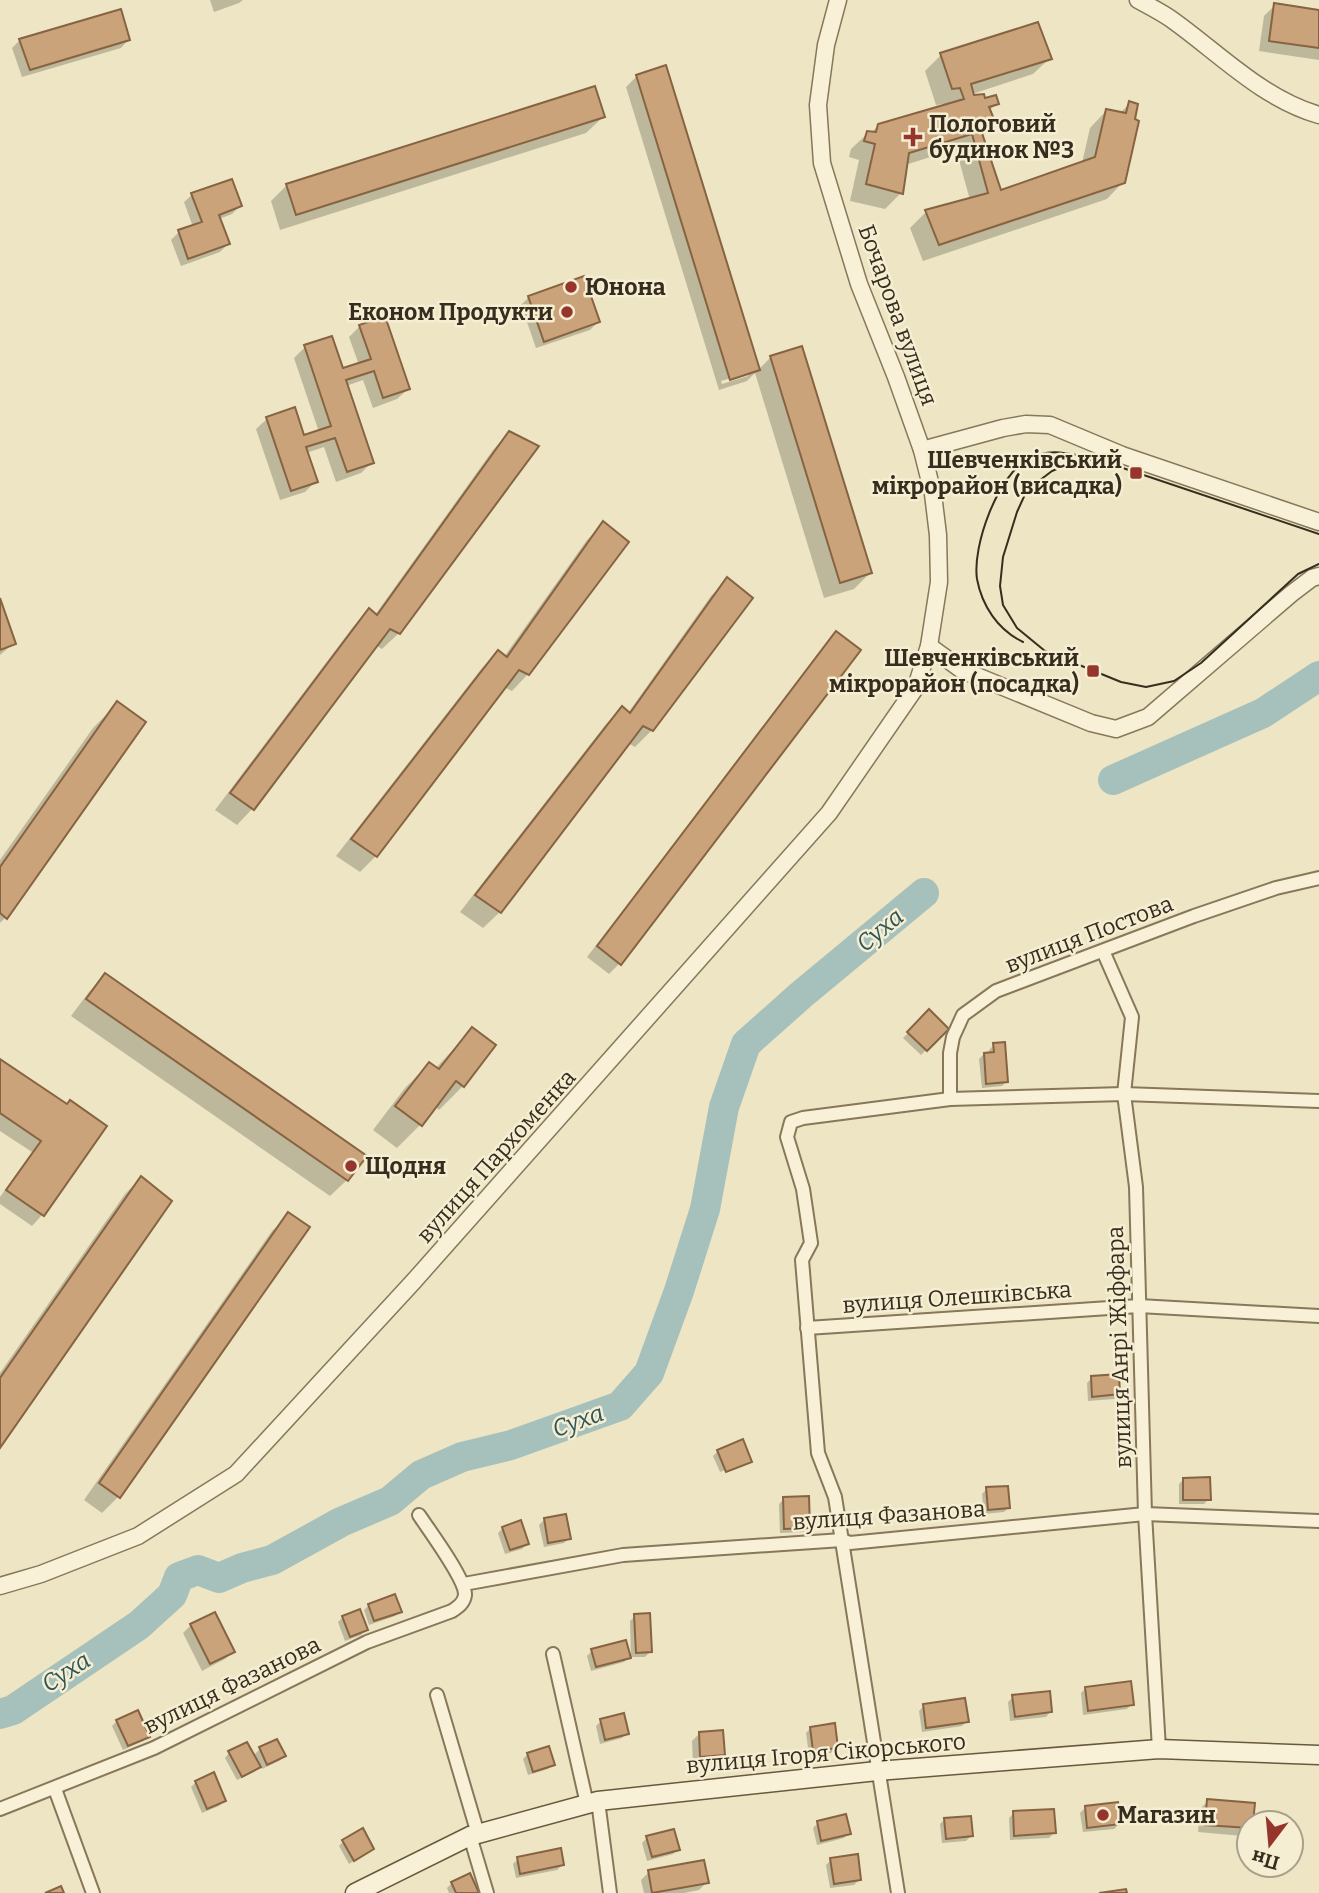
<svg xmlns="http://www.w3.org/2000/svg" width="1319" height="1893" font-family="Bitter,serif">
<style>
.shadow{fill:#0003;fill-rule:evenodd}
.lines{fill:none;stroke-linecap:round;stroke-linejoin:round}
.river{stroke:#a6c0bb;stroke-width:30}
.building{fill:#caa37a;stroke:#866341;stroke-width:2}
.minor-casing{stroke:#87775b;stroke-width:16}
.tertiary-casing{stroke:#87775b;stroke-width:19}
.secondary-casing{stroke:#69583e;stroke-width:21}
.minor{stroke:#f8f1d7;stroke-width:12}
.tertiary{stroke:#f8f1d7;stroke-width:16}
.secondary{stroke:#f8f1d7;stroke-width:18}
.tram{stroke:#372d1e;stroke-width:2}
.poi-dot{fill:#95352c;stroke:#f5eed3;stroke-width:2.5}
.labels{text-anchor:middle;dominant-baseline:central;stroke-width:5;stroke-linejoin:round;paint-order:stroke}
.poi-label{font-size:23px;font-weight:bold;fill:#372d1e;stroke:#f5eed3;text-anchor:start}
.street-label{font-size:23px;fill:#372d1e;stroke:#f5eed3}
.water-label{font-size:24px;font-style:italic;fill:#2e5657;stroke:#f5eed3}
</style>
<rect width="100%" height="100%" fill="#ede5c4"/>
<g class="shadow">
<path d="M210,0H243L239,3L214,12Z"/>
<path d="M1275,5L1319,11V60L1259,51L1264,16Z"/>
<path d="M20,40H128L121,48L22,77L12,48Z"/>
<path d="M941,55L1050,58L1033,74L972,94L973,97L997,103L989,111L994,124L981,136L999,192L1082,163L1090,128L1106,111L1119,114L1130,103L1123,182L1107,199L923,261L910,228L926,212L970,200L956,149L905,165L901,193L885,209L850,201L859,160L849,157L851,149L868,133H871L879,125L945,107L943,104L936,105L925,71Z"/>
<path d="M637,76L758,370L771,357L871,572L854,589L824,598L755,373L747,381L719,390L626,87ZM748,373V376L722,384L721,381Z"/>
<path d="M603,117L586,133L280,230L271,201L287,185Z"/>
<path d="M192,195L240,206L232,214L219,219L228,244L220,252L181,266L171,240L179,232L193,227L184,202Z"/>
<path d="M529,297L598,322L590,330L536,348L521,305Z"/>
<path d="M360,326L408,389L397,399L373,408L363,380L346,386L372,462L361,473L336,482L324,447L306,453L316,481L305,492L280,500L256,429L267,419L303,437L319,432L294,358L305,347L342,371L359,365L349,337Z"/>
<path d="M509,433L399,633L382,649L375,645L253,808L237,825L215,810L353,627L369,610L375,615L493,450Z"/>
<path d="M603,524L528,674L512,691L504,687L376,856L360,872L336,856L482,668L498,652L504,657L587,540Z"/>
<path d="M727,580L652,730L635,747L628,743L500,912L483,928L460,912L606,724L622,708L628,713L711,596Z"/>
<path d="M0,603L14,643L0,655Z"/>
<path d="M836,634L620,963L609,974L587,957L826,645Z"/>
<path d="M117,704L6,917L0,923V860L93,728Z"/>
<path d="M105,975L347,1180L330,1196L71,1016L89,992Z"/>
<path d="M929,1012L947,1029L921,1055L903,1038Z"/>
<path d="M472,1029L463,1086L439,1110L435,1106L420,1125L397,1148L373,1130L405,1088L429,1064L435,1069Z"/>
<path d="M994,1045L1007,1081L1002,1086L982,1088L979,1059L984,1054H989V1050Z"/>
<path d="M0,1061L66,1106L105,1127L42,1215L32,1226L0,1204V1197L32,1152L0,1131Z"/>
<path d="M141,1178L0,1445V1373L125,1194Z"/>
<path d="M289,1215L307,1228L118,1497L102,1513L84,1500L272,1231Z"/>
<path d="M1092,1378L1119,1394L1114,1399L1088,1401L1087,1383Z"/>
<path d="M718,1451L750,1461L746,1465V1462L720,1472L713,1456Z"/>
<path d="M1184,1479L1209,1499L1204,1504H1179V1484Z"/>
<path d="M987,1489L1009,1507L1004,1512L984,1514L982,1494Z"/>
<path d="M784,1499L808,1527L803,1532L780,1533L779,1504Z"/>
<path d="M544,1520L569,1538L564,1543L544,1547L539,1525Z"/>
<path d="M503,1528L527,1544L522,1549L505,1554L498,1533Z"/>
<path d="M369,1605L400,1611L395,1616L369,1625L364,1610Z"/>
<path d="M635,1616L650,1652L645,1657H631L630,1621Z"/>
<path d="M343,1617L366,1630L361,1635L345,1641L338,1622Z"/>
<path d="M191,1625L233,1652L225,1659L202,1671L183,1633Z"/>
<path d="M592,1651L629,1657L624,1662L591,1671L587,1656Z"/>
<path d="M1086,1688L1132,1704L1127,1709L1083,1715L1081,1693Z"/>
<path d="M1013,1697L1050,1712L1046,1717L1010,1721L1008,1702Z"/>
<path d="M924,1706L967,1721L962,1726L922,1732L919,1711Z"/>
<path d="M117,1721L148,1737L143,1741L123,1750L112,1726Z"/>
<path d="M601,1721L627,1733L622,1738L600,1744L596,1726Z"/>
<path d="M811,1728L836,1748L831,1753L809,1755L806,1733Z"/>
<path d="M700,1733L723,1755L715,1763L693,1764L692,1741Z"/>
<path d="M276,1741L284,1756L279,1761L262,1769L260,1765L254,1772L237,1780L225,1758L229,1753L253,1756L260,1749Z"/>
<path d="M528,1754L553,1764L548,1769L528,1775L523,1759Z"/>
<path d="M196,1782L224,1801L219,1806L202,1813L191,1787Z"/>
<path d="M1208,1801L1251,1823H1249V1830L1243,1836L1198,1832L1200,1809Z"/>
<path d="M1085,1808L1119,1824L1114,1829L1083,1832L1080,1813Z"/>
<path d="M1014,1813L1054,1833L1049,1838L1010,1840L1009,1818Z"/>
<path d="M945,1819L971,1836L966,1841L942,1843L940,1824Z"/>
<path d="M818,1823L849,1833L844,1838L817,1845L813,1828Z"/>
<path d="M647,1838L678,1849L673,1854L647,1861L642,1843Z"/>
<path d="M344,1841L372,1849L349,1864L339,1846Z"/>
<path d="M518,1859L562,1865L557,1870L516,1878L513,1864Z"/>
<path d="M831,1860L859,1880L854,1885L830,1888L826,1865Z"/>
<path d="M649,1872L707,1882L699,1890L684,1893H644L641,1880Z"/>
<path d="M452,1883L477,1893H449L447,1888Z"/>
</g>
<g class="lines">
<g class="river">
<path d="M1113,780L1263,713L1319,676"/>
<path d="M0,1714L13,1710L139,1625L172,1595L179,1577L198,1570L219,1578L242,1568L272,1560L341,1522L390,1501L421,1475L462,1457L511,1445L620,1406L649,1373L679,1291L705,1209L724,1107L746,1044L801,995L924,893"/>
</g>
</g>
<g class="building">
<path d="M1274,3L1319,10V48L1269,41Z"/>
<path d="M121,9L130,40L30,70L19,39Z"/>
<path d="M1038,22L1052,59L971,84L974,95L984,94L985,98L996,95L999,104L989,107L996,124L981,130L1001,190L1095,157L1106,109L1126,113L1129,101L1138,104L1135,119L1139,121L1125,183L939,245L925,210L988,193L972,134L909,153L903,194L866,184L875,144L864,141L867,131L876,132L878,124L964,99L960,88L952,89L940,53Z"/>
<path d="M666,65L760,370L730,380L636,75Z"/>
<path d="M595,86L605,117L296,215L286,184Z"/>
<path d="M232,179L242,206L219,215L230,244L188,259L178,230L202,222L191,193Z"/>
<path d="M584,276L600,322L544,342L528,296Z"/>
<path d="M385,316L410,389L383,398L374,371L346,380L374,463L347,472L335,438L306,447L318,482L291,491L266,417L295,407L304,435L331,426L304,345L332,336L343,368L371,359L359,325Z"/>
<path d="M802,346L872,573L840,583L770,356Z"/>
<path d="M509,431L539,446L400,634L390,629L254,810L230,793L369,608L377,615Z"/>
<path d="M603,521L629,542L529,675L519,670L377,857L351,839L498,650L507,657Z"/>
<path d="M727,577L753,598L653,731L643,726L501,913L475,895L622,706L630,713Z"/>
<path d="M0,598L16,644L0,650Z"/>
<path d="M836,631L861,650L621,965L597,946Z"/>
<path d="M117,701L146,722L7,919L0,913V867Z"/>
<path d="M105,973L367,1156L348,1181L86,999Z"/>
<path d="M929,1009L949,1029L927,1051L907,1032Z"/>
<path d="M472,1027L496,1045L464,1087L456,1081L422,1126L395,1106L429,1062L439,1069Z"/>
<path d="M1005,1042L1008,1082L986,1084L984,1053L994,1052L993,1043Z"/>
<path d="M0,1059L67,1104L70,1100L107,1126L44,1216L6,1190L41,1141L0,1113Z"/>
<path d="M141,1176L172,1201L0,1448V1378Z"/>
<path d="M288,1212L310,1227L120,1498L99,1483Z"/>
<path d="M1119,1374L1120,1394L1092,1397L1091,1376Z"/>
<path d="M743,1439L752,1462L726,1472L717,1450Z"/>
<path d="M1210,1477L1211,1500H1183V1478Z"/>
<path d="M1008,1486L1010,1508L988,1510L986,1487Z"/>
<path d="M809,1496L810,1528L784,1529L783,1497Z"/>
<path d="M566,1514L571,1539L548,1543L544,1518Z"/>
<path d="M521,1520L529,1544L510,1550L502,1527Z"/>
<path d="M395,1594L402,1612L374,1621L368,1604Z"/>
<path d="M360,1609L368,1630L350,1637L342,1616Z"/>
<path d="M215,1612L235,1652L210,1664L190,1624Z"/>
<path d="M650,1613L652,1652L636,1653L634,1614Z"/>
<path d="M626,1640L631,1658L596,1667L591,1649Z"/>
<path d="M1131,1681L1134,1705L1088,1711L1085,1687Z"/>
<path d="M1050,1691L1052,1712L1015,1717L1012,1695Z"/>
<path d="M965,1698L969,1722L926,1728L923,1704Z"/>
<path d="M138,1710L150,1737L128,1746L116,1720Z"/>
<path d="M624,1713L629,1734L605,1740L600,1719Z"/>
<path d="M835,1723L838,1748L813,1751L810,1727Z"/>
<path d="M723,1730L725,1755L700,1757L699,1732Z"/>
<path d="M277,1739L286,1756L267,1765L259,1747Z"/>
<path d="M247,1742L261,1767L242,1777L228,1751Z"/>
<path d="M549,1746L555,1765L533,1772L527,1753Z"/>
<path d="M214,1772L226,1801L207,1809L195,1781Z"/>
<path d="M1207,1799L1255,1803L1253,1823H1249V1828L1205,1825Z"/>
<path d="M1118,1802L1121,1824L1087,1828L1085,1806Z"/>
<path d="M1054,1809L1056,1833L1014,1836L1013,1811Z"/>
<path d="M846,1814L851,1834L821,1841L817,1821Z"/>
<path d="M971,1816L973,1836L946,1839L944,1818Z"/>
<path d="M363,1828L374,1849L354,1861L342,1840Z"/>
<path d="M674,1829L680,1850L652,1857L646,1836Z"/>
<path d="M561,1848L564,1865L520,1874L517,1857Z"/>
<path d="M858,1854L861,1880L834,1884L830,1858Z"/>
<path d="M704,1860L709,1883L652,1893L648,1870Z"/>
<path d="M470,1873L479,1893H456L451,1882Z"/>
<path d="M61,1886L64,1893H45Z"/>
<path d="M1126,1889L1127,1893H1099Z"/>
</g>
<g class="lines">
<defs>
<g id="minor">
<path d="M1103,951L1132,1017L1124,1094L1136,1187L1145,1514L1159,1749"/>
<path d="M950,1099V1053L953,1037L963,1015L996,991L1194,916L1276,888L1319,878"/>
<path d="M807,1328L1139,1306L1319,1316"/>
<path d="M464,1584L623,1555L842,1540L850,1543L1145,1514L1319,1521"/>
<path d="M553,1654L587,1804"/>
<path d="M437,1695L478,1834"/>
<path d="M55,1789L93,1893"/>
<path d="M598,1801L610,1893"/>
<path d="M0,1809L154,1748L367,1642L452,1611C458,1607 464,1603 465,1595C466,1580 429,1530 419,1515"/>
<path d="M470,1836L487,1893"/>
<path d="M898,1893L835,1497L818,1453L802,1260L811,1243L803,1189L787,1137L791,1122L803,1118L950,1099L1124,1094L1319,1101"/>
</g>
<g id="tertiary">
<path d="M1138,0C1149,6 1161,12 1171,19C1219,53 1261,98 1319,115"/>
<path d="M922,450L1003,428L1026,424L1050,425L1122,455L1319,522"/>
<path d="M929,646L962,670L1091,723L1116,729L1148,717L1291,594L1312,578L1319,576"/>
<path d="M0,1586L41,1574L138,1536L236,1474L413,1282L829,813L916,687L929,646L939,582L938,535L933,494L922,450L896,377L859,284L822,163L818,105L826,45L838,0"/>
</g>
<path id="secondary" d="M355,1893L470,1836L598,1801L877,1771L1159,1749L1319,1755"/>
</defs>
<use href="#minor" class="minor-casing"/>
<use href="#tertiary" class="tertiary-casing"/>
<use href="#secondary" class="secondary-casing"/>
<use href="#minor" class="minor"/>
<use href="#tertiary" class="tertiary"/>
<use href="#secondary" class="secondary"/>
<g class="tram">
<path d="M1319,534L1096,459L1071,463L1052,471L1027,490L1017,512L1003,557L1000,586L1003,605L1017,628L1045,651L1121,682L1146,687L1174,681L1201,663L1298,574L1319,564"/>
<path d="M1023,642C998,630 982,606 977,579C972,546 998,475 1028,459C1048,448 1066,453 1086,457"/>
</g>
</g>
<g class="poi-dot">
<path d="M909.5 126.5h7v7h7v7h-7v7h-7v-7h-7v-7h7z"/>
<circle cx="571" cy="287" r="7"/>
<circle cx="567" cy="312" r="7"/>
<rect x="1129" y="466" width="14" height="14" rx="3.5"/>
<rect x="1086" y="664" width="14" height="14" rx="3.5"/>
<circle cx="351" cy="1166" r="7"/>
<circle cx="1103" cy="1815" r="7"/>
</g>
<g class="labels">
<g class="poi-label">
<text x="929" y="124">Пологовий<tspan x="929" dy="26">будинок №3</tspan></text>
<text x="585" y="287">Юнона</text>
<text x="553" y="312" text-anchor="end">Економ Продукти</text>
<text x="1122" y="460" text-anchor="end">Шевченківський<tspan x="1122" dy="26">мікрорайон (висадка)</tspan></text>
<text x="1079" y="658" text-anchor="end">Шевченківський<tspan x="1079" dy="26">мікрорайон (посадка)</tspan></text>
<text x="365" y="1166">Щодня</text>
<text x="1117" y="1815">Магазин</text>
</g>
<g class="street-label">
<text transform="translate(898 315) rotate(70)">Бочарова вулиця</text>
<text transform="translate(1089 934) rotate(-21)">вулиця Постова</text>
<text transform="translate(496 1156) rotate(-48)">вулиця Пархоменка</text>
<text transform="translate(957 1297) rotate(-4)">вулиця Олешківська</text>
<text transform="translate(1119 1347) rotate(-92)">вулиця Анрі Жіффара</text>
<text transform="translate(889 1515) rotate(-4)">вулиця Фазанова</text>
<text transform="translate(232 1685) rotate(-26)">вулиця Фазанова</text>
<text transform="translate(826 1753) rotate(-5)">вулиця Ігоря Сікорського</text>
</g>
<g class="water-label">
<text transform="translate(880 930) rotate(-40)">Суха</text>
<text transform="translate(578 1421) rotate(-20)">Суха</text>
<text transform="translate(66 1672) rotate(-33)">Суха</text>
</g>
</g>
<g transform="translate(1270 1844) rotate(196)"><circle r="33" fill="#f5eed3" stroke="#a9a18b" stroke-width="2"/>
<path d="M0-5L12 26L0 18L-12 26Z" fill="#95352c"/>
<text y="-10" font-size="19" font-weight="bold" text-anchor="middle" fill="#372d1e">Пн</text>
</g>
</svg>
